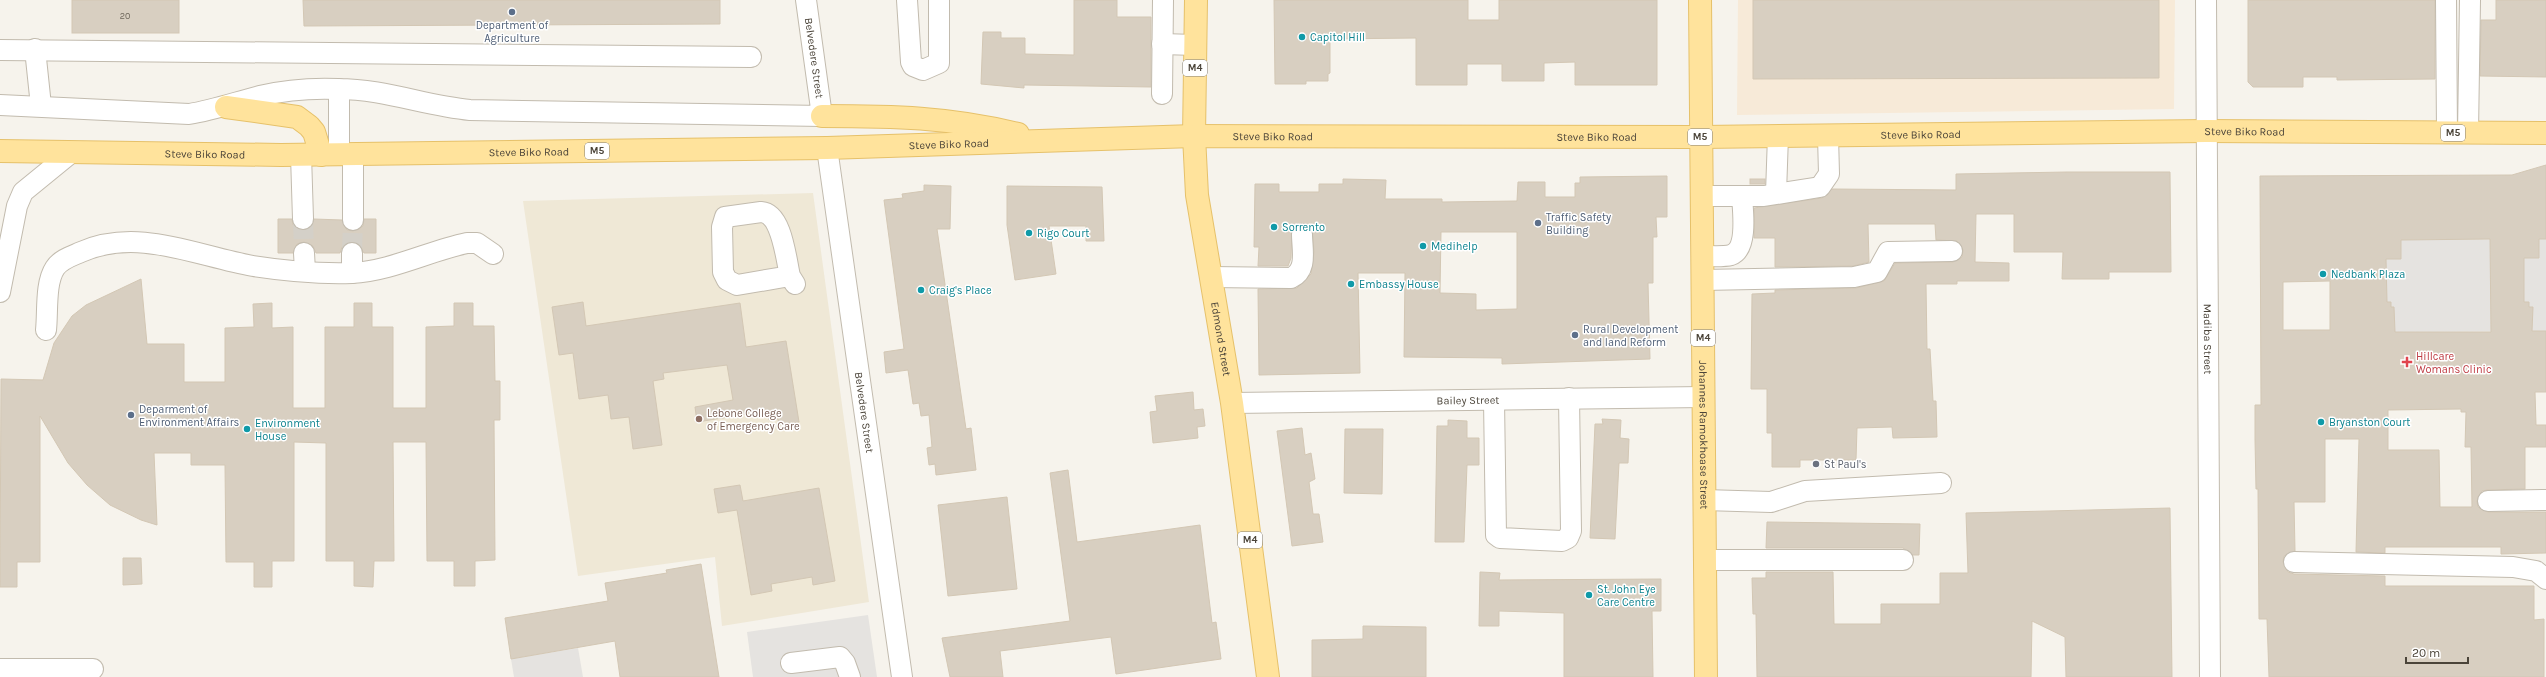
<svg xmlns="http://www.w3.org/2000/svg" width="2546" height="677" font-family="Karla,sans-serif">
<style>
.commercial{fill:#f7ead8}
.education{fill:#efe8d6}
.parking{fill:#e5e3e0}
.building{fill:#d8cfc1;stroke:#d3c7b4;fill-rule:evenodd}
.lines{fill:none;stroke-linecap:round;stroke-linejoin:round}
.minor-tunnel{stroke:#d4d0c8;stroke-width:20;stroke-dasharray:20 10;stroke-linecap:butt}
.minor-casing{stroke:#c2bbae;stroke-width:22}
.major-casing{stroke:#e6c16a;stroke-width:24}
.minor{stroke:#fff;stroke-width:20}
.major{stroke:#ffe39c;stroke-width:22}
.service-dot{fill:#5c6f8a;stroke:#fff;stroke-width:1.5}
.culture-dot{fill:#0f9aa8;stroke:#fff;stroke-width:1.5}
.health-dot{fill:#e0444e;stroke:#fff;stroke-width:1.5}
.education-dot{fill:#8d6e63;stroke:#fff;stroke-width:1.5}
.worship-dot{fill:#6b7280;stroke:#fff;stroke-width:1.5}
.labels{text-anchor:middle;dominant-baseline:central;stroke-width:3;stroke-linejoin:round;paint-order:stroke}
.number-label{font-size:9px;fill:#6e675b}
.shield{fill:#fff;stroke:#817c74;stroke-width:1}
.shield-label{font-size:10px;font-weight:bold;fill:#4b4439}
.service-label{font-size:11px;fill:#4e5e75;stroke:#fff;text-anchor:start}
.culture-label{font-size:11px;fill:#0d838f;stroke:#fff;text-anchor:start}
.street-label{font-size:11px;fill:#4b4439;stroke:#fff}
.health-label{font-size:11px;fill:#be3a42;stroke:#fff;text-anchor:start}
.education-label{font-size:11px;fill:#785e54;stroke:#fff;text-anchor:start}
.worship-label{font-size:11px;fill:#5b616d;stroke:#fff;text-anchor:start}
</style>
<rect width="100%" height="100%" fill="#f6f3ec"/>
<path class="commercial" d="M1738,0H2175L2174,109L1737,115Z"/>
<path class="education" d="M813,193L869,602L722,626L715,557L578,576L523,201Z"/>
<g class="parking">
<path d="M2546,239V331L2385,332V240Z"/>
<path d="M868,615L877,677H753L747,632Z"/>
<path d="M578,648L583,677H514L511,659Z"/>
</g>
<g class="building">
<rect x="72" y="0" width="107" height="33"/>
<path d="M303,0H720V24L304,26Z"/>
<path d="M1074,0H1117V17H1151V87L1024,85V88L981,84L983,32H1001V38H1025V54L1074,55Z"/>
<path d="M1274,0H1468V20H1499V0H1657V85H1575V62L1544,63V81H1502V64H1467V85H1416V38L1330,39V73L1328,74V81H1306V84H1275Z"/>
<path d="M1753,0H2159V78L1753,79Z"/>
<path d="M2248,0H2435V79L2337,80V77H2303V87H2253L2248,82Z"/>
<path d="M2496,0H2546V77L2480,76L2481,20H2496Z"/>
<path d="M2546,165V239H2539V258H2524V302H2529V307H2533L2532,331H2546V392H2535L2536,425H2546V447H2525V489L2487,490L2482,491L2477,501L2478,507L2488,512H2546V553L2501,554V547H2385V553L2356,552L2359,439H2325V502H2294L2295,551L2284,556L2283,562L2288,572L2294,574L2385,576V586H2534V620L2544,619V677H2269L2267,619H2259L2258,489H2256L2255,439V405H2261L2260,176L2512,175ZM2490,239L2491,332H2395L2394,307H2391V302H2387L2386,259H2401V240ZM2330,281V330H2283V282ZM2461,409V412H2466L2465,447H2471L2472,507H2440L2439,450H2388V410Z"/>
<path d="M2067,172H2170L2171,272H2109V279H2062L2063,252H2014V214H1976L1975,262L2009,263V281H1957V284H1926L1927,349H1930L1933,401H1936L1937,437L1893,438L1892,427L1857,428L1856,460H1800V467H1772V433H1767V389H1751L1752,294L1775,293V290L1856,288L1884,281L1895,263L1953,262L1962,257L1963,250L1957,241L1936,240L1935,224H1868L1869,262L1853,266L1775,267V238H1754V208L1822,198L1832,189L1956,190V174Z"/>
<path d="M1667,176V217H1656L1657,237H1653V283H1648L1650,359L1502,364V358L1404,357L1405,273H1358L1360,373L1259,375L1258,289L1297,288L1311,274L1314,252L1312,228L1301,223L1292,229L1291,258L1288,266H1258L1259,247H1254L1255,184H1279V192H1319V184H1343V179L1386,180L1385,199H1442V202L1517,201L1518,182H1545V197H1575V183H1580V177ZM1441,232H1517V309L1476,310V294L1440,293Z"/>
<rect x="1750" y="179" width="15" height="5"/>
<path d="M924,185L951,186L950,229H937L966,429L971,428L976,470L936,475L935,464L929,465L927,448L932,447L929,415L921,416L919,403L913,404L908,370L886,373L884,352L904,349L884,200L903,198L902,194L924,191Z"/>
<path d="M1007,186L1102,187L1104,241H1086V226H1049L1056,274L1015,280L1007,225Z"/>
<path d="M278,219H292L293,225L303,230L309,229L314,219L342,220L347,230L353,231L363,226L364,219H376V253H364L358,243L352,242L342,247L340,253H316L313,246L304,242L297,244L293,253H278Z"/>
<path d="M141,279L147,344H184V382H225V328L254,327L253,304L272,303V328L293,327V408H325V327H354V303H372V327H393V408H426V327L454,326V303H473V326H494L495,381H500V420H494L495,560L475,561V586H454V561H427L426,442H393L394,561H374L373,587L354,586V561H326V443L294,442V561H272V587H254V562H226L225,465H191V453H154L157,525L141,520L110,505L87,485L68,463L40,416V562H17V587H0L1,379L43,380L54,343L72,316L86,305Z"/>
<path d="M583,302L586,326L740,303L746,347L786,341L799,422L779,425L778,419L769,420L767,411L697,422L695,407L733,400L727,365L663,373L664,379L653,381L662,445L633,449L629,417L611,419L608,395L579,399L573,353L559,355L552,307Z"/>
<path d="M1193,392L1194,410L1203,409L1205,426L1197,427L1198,438L1153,443L1150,412L1157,411L1155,396Z"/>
<path d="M1602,419L1621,420L1620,438L1629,439L1628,463H1619L1615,539L1590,538L1595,424H1603Z"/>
<path d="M1448,420L1467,421V438H1479V465H1467L1464,542H1435L1437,426H1448Z"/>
<path d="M1302,428L1305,455L1311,453L1315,479L1309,482L1313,514H1319L1323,542L1292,546L1277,431Z"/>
<path d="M1345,429H1383L1382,494L1344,493Z"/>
<path d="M1068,470L1077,542L1200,525L1212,623L1216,622L1221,659L1116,674L1111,637L1000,651L1003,677H950L942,638L1070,621L1050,473Z"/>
<path d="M740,485L743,501L819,488L835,581L813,585L812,577L771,584L772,591L751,595L737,510L718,513L714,489Z"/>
<path d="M1007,497L1017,589L948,596L938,505Z"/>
<path d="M2170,508L2172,677H2066L2065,637L2032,621L2031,677H1757L1756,614H1753L1752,578H1766V572H1833L1834,624H1881V604H1940V573H1968L1966,513Z"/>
<path d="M1767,522L1920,524L1919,555H1913L1903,548H1766Z"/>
<path d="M123,558H141L142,584L123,585Z"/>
<path d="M701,564L719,677H620L615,641L511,659L505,618L608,601L605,583L667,573L666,570Z"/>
<path d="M1480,572L1500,573L1499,580L1661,579V611H1652L1653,677H1564V613L1499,611V626H1479Z"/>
<path d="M1363,626L1426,627V677H1312V640L1363,639Z"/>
</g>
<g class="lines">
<g class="minor-tunnel">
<path d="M303,219L304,253"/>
<path d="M352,253L353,220"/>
</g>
<defs>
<g id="minor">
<path d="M907,0L911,62L913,66L923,70L939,63V0"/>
<path id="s1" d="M2206,0L2210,677"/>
<path d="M2446,0L2447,133"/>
<path d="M1162,44L1195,45"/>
<path d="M35,49L41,106"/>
<path d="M0,50L751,57"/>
<path d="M339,89V154"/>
<path d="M1162,94L1163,0"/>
<path d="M0,105L189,114C214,110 236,102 260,96C285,90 313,88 338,89C384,89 426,106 470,110L822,116L806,0"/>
<path d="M2468,133L2470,0"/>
<path id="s2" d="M827,148L902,677"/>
<path d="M353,154V220"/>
<path d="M301,155L303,219"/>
<path d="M1776,193L1778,136"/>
<path d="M1703,196H1764L1820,187L1829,174L1828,136"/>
<path d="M304,253L305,271"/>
<path d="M352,253V273"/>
<path d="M1703,256C1712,256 1723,257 1731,255C1748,249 1743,211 1742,197"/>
<path d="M790,276L737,285L727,280L723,272L722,227L725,217L761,212C782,213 786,259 790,276L795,284"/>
<path d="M1211,277L1291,278C1308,270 1302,250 1302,234"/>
<path d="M1703,280L1854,277L1877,272L1888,252L1952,251"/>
<path d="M0,292L17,206L23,192L72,152"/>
<path d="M46,330C48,312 45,283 55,268C61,259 72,256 81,252C138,227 196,256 253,266C285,271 320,274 352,273C391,271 429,251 467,243H477L493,254"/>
<path d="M1494,400L1496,535L1500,538L1562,541L1568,538L1571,531L1569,398"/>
<path id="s3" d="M1232,403L1704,397"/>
<path d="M1704,500L1771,502L1805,491L1941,483"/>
<path d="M2488,501L2546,500"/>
<path d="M1705,560H1903"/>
<path d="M2294,562L2513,567L2536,571L2546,579"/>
<path d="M791,663L840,657L845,663L850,677"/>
<path d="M0,669H93"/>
</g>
<g id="major">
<path id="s4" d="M1196,0L1194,136L1197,195L1232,403L1268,677"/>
<path id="s5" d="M1700,0L1706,677"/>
<path d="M226,107L297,117L309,126L314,132L321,155"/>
<path d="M822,116C893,116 949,117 1018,134"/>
<path id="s6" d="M0,151L281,155L827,148L1194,136L1702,137L2206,131L2546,133"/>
</g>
</defs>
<use href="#minor" class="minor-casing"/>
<use href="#major" class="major-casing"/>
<use href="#minor" class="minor"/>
<use href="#major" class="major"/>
</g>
<g class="service-dot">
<circle cx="512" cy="12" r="4"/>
<circle cx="1538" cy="223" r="4"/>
<circle cx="1575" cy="335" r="4"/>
<circle cx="131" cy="415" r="4"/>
</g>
<g class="culture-dot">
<circle cx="1302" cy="37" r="4"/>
<circle cx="1274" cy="227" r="4"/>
<circle cx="1029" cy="233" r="4"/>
<circle cx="1423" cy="246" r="4"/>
<circle cx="2323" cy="274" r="4"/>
<circle cx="1351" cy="284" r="4"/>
<circle cx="921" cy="290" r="4"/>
<circle cx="2321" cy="422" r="4"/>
<circle cx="247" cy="429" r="4"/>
<circle cx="1589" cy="595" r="4"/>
</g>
<path class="health-dot" d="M2405 356h4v4h4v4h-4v4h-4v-4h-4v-4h4z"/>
<circle class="education-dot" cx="699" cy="419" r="4"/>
<circle class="worship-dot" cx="1816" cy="464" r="4"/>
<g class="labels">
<g class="number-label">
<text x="125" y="16">20</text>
</g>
<g class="shield">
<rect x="1183" y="60" width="24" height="16" rx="3"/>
<rect x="2441" y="125" width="24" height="16" rx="3"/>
<rect x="1688" y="129" width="24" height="16" rx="3"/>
<rect x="585" y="143" width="24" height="16" rx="3"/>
<rect x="1691" y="330" width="24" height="16" rx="3"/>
<rect x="1238" y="532" width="24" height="16" rx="3"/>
</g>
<g class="shield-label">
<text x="1195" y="68">M4</text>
<text x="2453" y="133">M5</text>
<text x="1700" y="137">M5</text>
<text x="597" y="151">M5</text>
<text x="1703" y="338">M4</text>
<text x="1250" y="540">M4</text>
</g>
<g class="service-label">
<text x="512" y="25" text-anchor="middle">Department of<tspan x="512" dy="13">Agriculture</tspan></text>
<text x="1546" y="217">Traffic Safety<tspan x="1546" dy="13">Building</tspan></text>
<text x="1583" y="329">Rural Development<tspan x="1583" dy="13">and land Reform</tspan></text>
<text x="139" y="409">Deparment of<tspan x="139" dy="13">Environment Affairs</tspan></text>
</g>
<g class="culture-label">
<text x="1310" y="37">Capitol Hill</text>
<text x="1282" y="227">Sorrento</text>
<text x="1037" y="233">Rigo Court</text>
<text x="1431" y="246">Medihelp</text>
<text x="2331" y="274">Nedbank Plaza</text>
<text x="1359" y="284">Embassy House</text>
<text x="929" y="290">Craig's Place</text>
<text x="2329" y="422">Bryanston Court</text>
<text x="255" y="423">Environment<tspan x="255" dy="13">House</tspan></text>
<text x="1597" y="589">St. John Eye<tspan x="1597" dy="13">Care Centre</tspan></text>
</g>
<g class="street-label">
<text transform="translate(814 58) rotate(82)">Belvedere Street</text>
<text stroke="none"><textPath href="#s6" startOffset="2245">Steve Biko Road</textPath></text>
<text stroke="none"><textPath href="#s6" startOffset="1921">Steve Biko Road</textPath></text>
<text stroke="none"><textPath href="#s6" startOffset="1273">Steve Biko Road</textPath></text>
<text stroke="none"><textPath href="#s6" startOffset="1597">Steve Biko Road</textPath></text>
<text stroke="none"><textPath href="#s6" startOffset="949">Steve Biko Road</textPath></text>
<text stroke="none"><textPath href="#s6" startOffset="529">Steve Biko Road</textPath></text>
<text stroke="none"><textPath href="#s6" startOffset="205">Steve Biko Road</textPath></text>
<text stroke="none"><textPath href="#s4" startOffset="341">Edmond Street</textPath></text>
<text stroke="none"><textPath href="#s1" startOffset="339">Madiba Street</textPath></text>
<text stroke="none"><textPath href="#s3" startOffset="236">Bailey Street</textPath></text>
<text stroke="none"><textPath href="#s2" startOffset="267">Belvedere Street</textPath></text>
<text stroke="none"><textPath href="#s5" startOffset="435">Johannes Ramokhoase Street</textPath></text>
</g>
<g class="health-label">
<text x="2416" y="356">Hillcare<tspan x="2416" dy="13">Womans Clinic</tspan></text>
</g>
<g class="education-label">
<text x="707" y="413">Lebone College<tspan x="707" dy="13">of Emergency Care</tspan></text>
</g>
<g class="worship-label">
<text x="1824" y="464">St Paul's</text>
</g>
</g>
<path d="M2406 657v6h62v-6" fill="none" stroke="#4b4439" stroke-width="2"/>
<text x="2412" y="657" font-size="12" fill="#4b4439" stroke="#ffffff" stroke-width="3" paint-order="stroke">20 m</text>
</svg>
